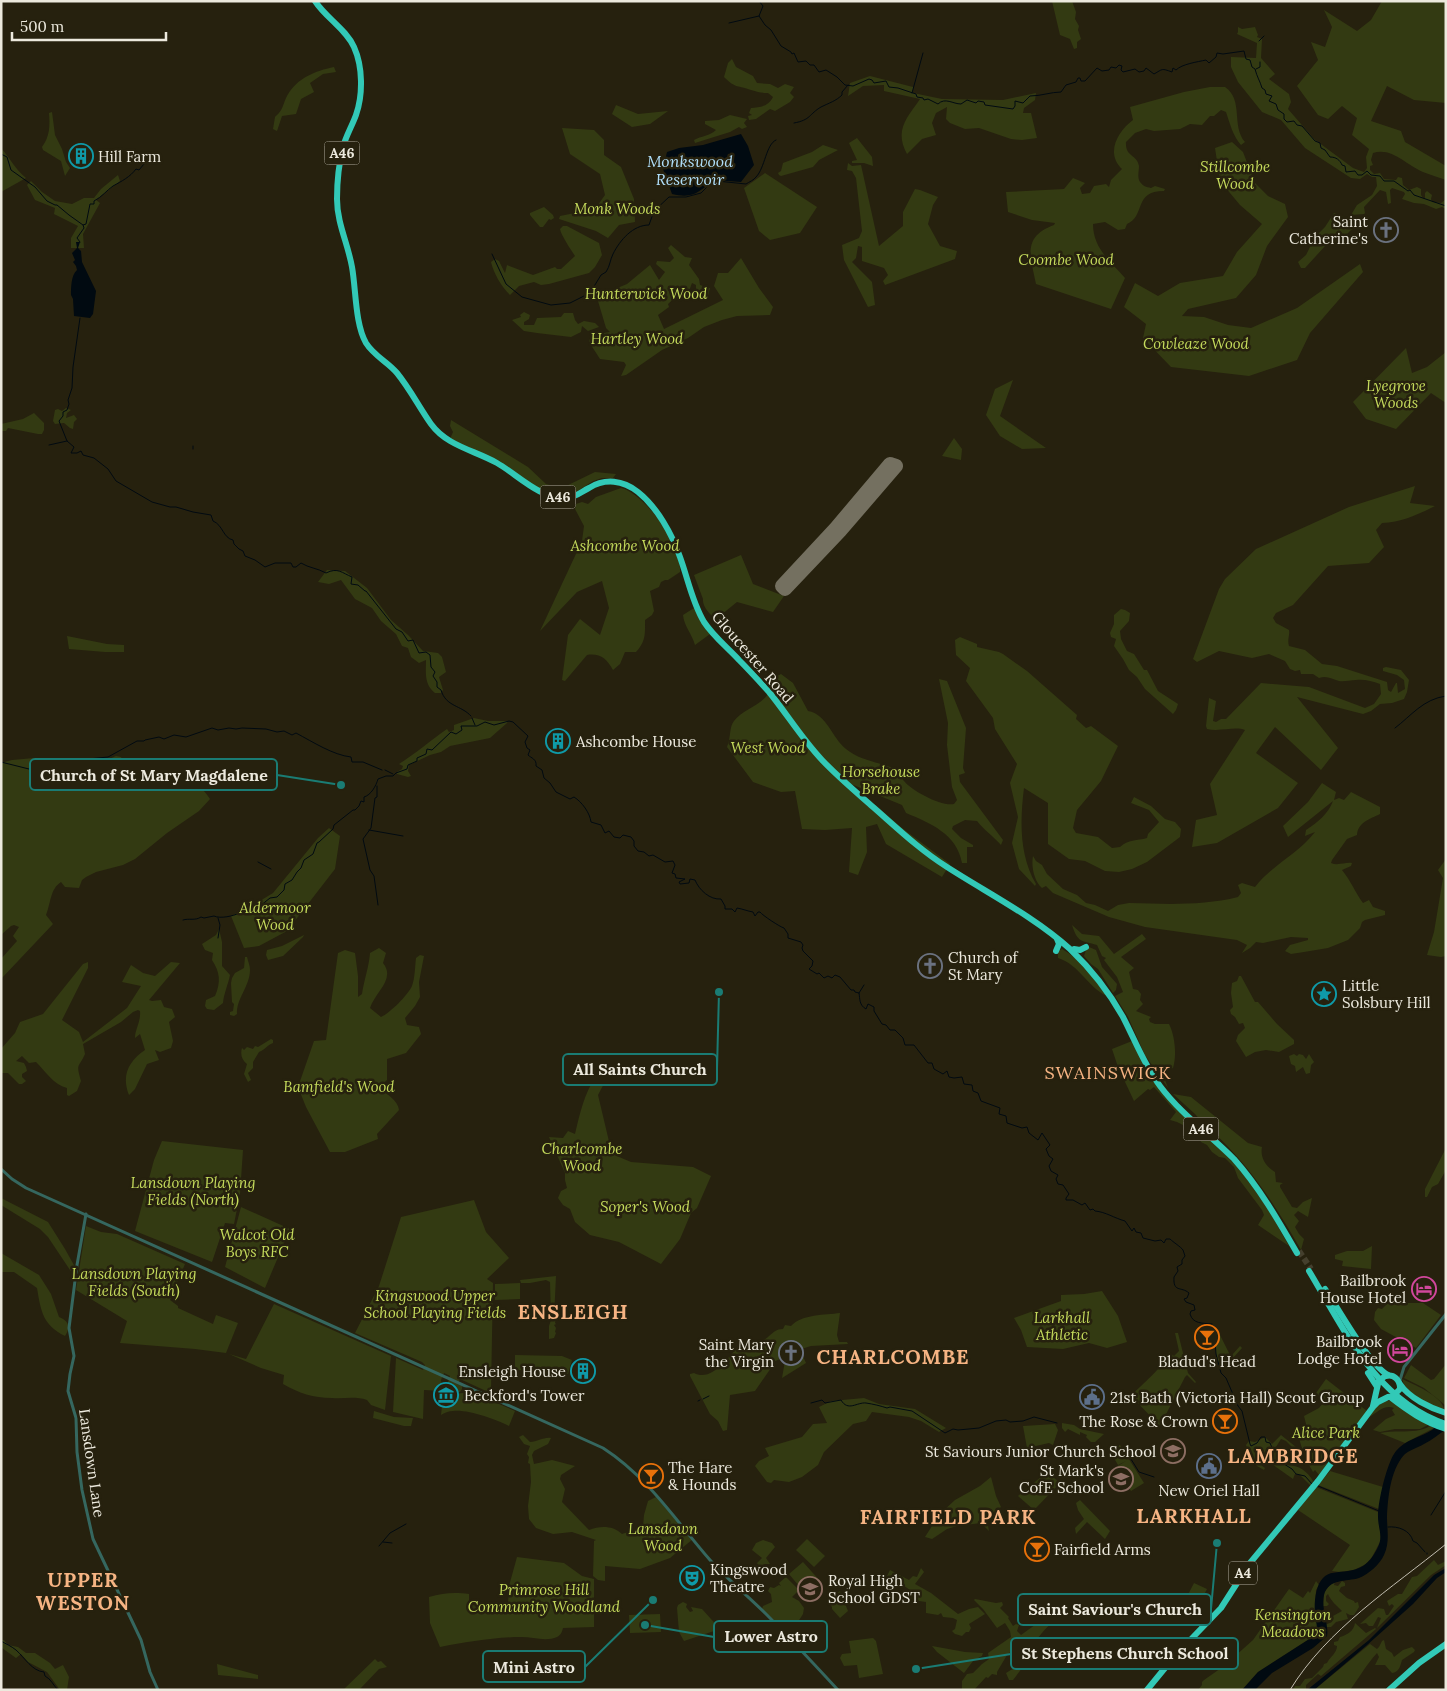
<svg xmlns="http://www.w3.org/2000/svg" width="1447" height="1691" font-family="Lora,serif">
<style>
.green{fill:#333a12}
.water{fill:#010a11}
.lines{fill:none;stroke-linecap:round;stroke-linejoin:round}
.stream{stroke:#010a11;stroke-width:1}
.runway{stroke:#747060;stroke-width:14}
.highway-tunnel{stroke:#443f2d;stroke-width:6;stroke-dasharray:6 3;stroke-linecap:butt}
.minor{stroke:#35675f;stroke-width:3}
.highway{stroke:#32c9b7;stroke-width:6}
.rail{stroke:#c2beb1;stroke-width:1}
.highway-bridge{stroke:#32c9b7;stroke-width:6}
.labels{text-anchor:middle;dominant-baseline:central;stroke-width:5;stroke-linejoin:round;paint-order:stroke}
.shield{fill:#26210e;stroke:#b1ad9f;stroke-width:1}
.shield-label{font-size:14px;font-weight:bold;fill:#ece9dd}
.poi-label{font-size:15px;fill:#ece9dd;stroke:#26210e;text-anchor:start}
.park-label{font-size:15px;font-style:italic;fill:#c5db5c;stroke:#26210e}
.street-label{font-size:15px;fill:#ece9dd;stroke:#26210e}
.water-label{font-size:16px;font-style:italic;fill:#b0dffa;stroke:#26210e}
.quarter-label{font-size:18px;letter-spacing:1px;fill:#f6b483;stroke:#26210e}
.district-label{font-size:20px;font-weight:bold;letter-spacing:1px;fill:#f6b483;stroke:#26210e}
.leader{fill:none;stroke:#1a7c74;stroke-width:2}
.callout-dot{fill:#1a7c74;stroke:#26210e;stroke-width:2}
.callout{fill:#26210e;stroke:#1a7c74;stroke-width:2}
.callout-label{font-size:16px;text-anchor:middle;font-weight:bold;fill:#ece9dd}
</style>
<rect width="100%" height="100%" fill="#26210e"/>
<g class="green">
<path d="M1052,1H1072L1076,12L1075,19L1079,26L1078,30L1081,39L1077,42V48L1074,49L1070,39L1060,35Z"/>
<path d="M1382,1H1446V103L1414,100L1387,86L1371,121L1401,131L1405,142L1446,166V180C1438,177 1430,175 1423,172C1406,165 1392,147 1373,153L1371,160L1373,165L1370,166V170L1374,174L1380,173L1384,179L1396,180L1398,177L1402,178L1403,185L1409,190L1417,187L1421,189V195L1423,198H1425V193L1427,191L1432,195L1431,199L1432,202L1441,203L1446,199V209L1442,207L1436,209L1424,204L1414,203L1402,199L1405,194L1404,192L1392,188L1390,190L1391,203L1388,204L1386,192L1380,190L1364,207L1365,213L1364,214L1351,215L1357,205L1372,195L1377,186L1376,177H1372L1367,174L1360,179L1351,178L1305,148L1281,120L1262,112L1238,82L1231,67V57L1256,58L1257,43L1237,34L1238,32V27L1242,29L1255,27L1258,35L1257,37L1262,39L1261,58L1275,74L1269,79L1289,94L1291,102L1288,109L1314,139L1353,168L1364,172L1367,168L1366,157L1369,149L1352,135L1357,118L1342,106L1328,119L1318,115L1297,86L1318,60L1311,42L1325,47L1332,27L1324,10L1357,31L1371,20Z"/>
<path d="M732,59L736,67L753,76L757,83L770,84L778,88L785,84L794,87L790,93L794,97L790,102L775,111L770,109L756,119L749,120L748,116L752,115L749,113L751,108C760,107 768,107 773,97L768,93C761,93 758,92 751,90C738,85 736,89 724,77L728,63Z"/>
<path d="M334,67L336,72L323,74L310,83L314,92L301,99L296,114L282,116L277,131L273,129L275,117C284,109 282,106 287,96C297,78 315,71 334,67Z"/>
<path d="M870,76L913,87V93L942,99L1003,100L1036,93L1035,100L1024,108L1023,113H1031L1037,138L1022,140L1011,139L979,128L965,129L950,123L946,119L947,107L936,113L932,123L936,135L922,139L907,154C894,130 907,118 920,99L884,91V85L863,86L848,96L850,83Z"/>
<path d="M1210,87H1225C1244,100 1231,126 1245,142L1241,145C1233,136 1230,124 1226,112L1221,110L1214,116H1210L1202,125L1190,124L1180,129L1154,131L1146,129L1135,133L1126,142C1125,157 1137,154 1139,166C1139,171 1137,177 1140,182C1143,186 1146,187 1151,188L1155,186L1165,189L1164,191C1133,191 1146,216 1127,224L1125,229L1118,230L1105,222L1093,224C1093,248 1110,261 1125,278L1111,309L1036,284C1031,258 1021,237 1054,225L1055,223L1032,220L1008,212L1006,192L1064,189L1073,178L1085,183L1080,188L1082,194L1090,193L1094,186L1106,184L1109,187L1111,180L1122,169C1105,153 1118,131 1133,120L1130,107L1184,92Z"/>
<path d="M616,105L638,114L668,111L650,124L632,127L612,114Z"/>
<path d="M52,112L55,135L62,149L66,162L70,168L65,176L61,161L43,150L42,147C50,136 50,126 49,113Z"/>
<path d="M730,115L747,119L744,123L747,127L742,129L739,127L730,132L695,143L694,140C701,136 710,136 716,130L705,124V121L719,120Z"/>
<path d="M562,128L594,130L604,140V155L621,167L634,199L635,222L619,225L608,238L596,231L559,219L560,216L595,209L605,195L600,174L570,154Z"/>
<path d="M857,138L872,157L873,166L864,163H852V161L857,160L849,143Z"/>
<path d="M1232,142L1243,152L1255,183L1268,196L1285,204L1288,217L1267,246L1256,275L1236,298L1188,309L1182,316L1204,317L1228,325L1251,328L1297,308L1360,264L1363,272L1310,333L1297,360L1249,376L1171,367L1143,338L1146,324L1124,307L1135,283L1158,296L1180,283L1223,276L1237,252L1262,224L1240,205L1220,181L1215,148Z"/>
<path d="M823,145L838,150L819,160L813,167L781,176L779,175L778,173L781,171L783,163L812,152Z"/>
<path d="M1,148C10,158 15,169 26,178L1,192Z"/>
<path d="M848,163L852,166L861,165L879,246L903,226V212L915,189L920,190L938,197L933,205L928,224L940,246L957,251L955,259L885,285L883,281L888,275L884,268L862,261V247L858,246L856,258L852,262L872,282L875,305L868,307L844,260L842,245L859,238L862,231L856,178L852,171L847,170Z"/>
<path d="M765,173L817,207L800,233L770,240L759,231L744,188Z"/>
<path d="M118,175L120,181L96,200L100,203L83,234L84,248H71V238L78,226L54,214L55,208L35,200L27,185L31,181L42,192L55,201L72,204L84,198H94L101,189Z"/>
<path d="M544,207L553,215L554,218L551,220L549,219L543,227H540L530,215V213Z"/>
<path d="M1334,213L1344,217L1356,218L1359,224L1358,227L1351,230L1343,238L1338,240L1339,243L1326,245L1305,268H1301L1298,262L1306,255L1315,237L1325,227Z"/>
<path d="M563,226H567L599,243L602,255L595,267L589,273L549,284L541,285L534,282L519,286L510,295C501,286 494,274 491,262L495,259L499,261L505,273L507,265L533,275L555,267L557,269H561L575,256C571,250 561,235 560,229Z"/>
<path d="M671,245L685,257L692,258L689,265L699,279L700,285L710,288L707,300L696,291V285L692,283L689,291L680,293L668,304L669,307L658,315L664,329L723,300L714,286L718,273H728L741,258L759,288L773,307L770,315L737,316L722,320L704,327L688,338L662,350L626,375L621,376L626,365L624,362L600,359L589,342L591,335L610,332L606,328L598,301L610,291L627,284L650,265L659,280L665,272L656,264L657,261L670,262L674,258L668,248Z"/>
<path d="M524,312L530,315L529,319L524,322V325H534L537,318L561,317L564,313H573L575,320L578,324L584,321L595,323L599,327L588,331L582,326L581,332L571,337L537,333L524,331L512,320L521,317L520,315Z"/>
<path d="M1406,348L1412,373L1427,367L1446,352V403L1431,393L1396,429L1366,419L1353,402Z"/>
<path d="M1013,380L1000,416L1046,448L1022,449L1000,436L986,415L995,389Z"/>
<path d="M66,408L71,410L67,413L66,418L74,415L77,419L74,422L73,429L70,428L64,423L55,424L53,421L55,410L58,409L62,411Z"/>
<path d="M34,413L44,423V430L42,434H38L8,428L6,431H1V424L23,419Z"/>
<path d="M451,420L528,467L546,484L562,488L595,472L616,474L613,478H602L593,481L573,494L560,496L542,490L450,439L453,432L450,426Z"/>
<path d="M954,438L962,449L961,460L942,456Z"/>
<path d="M1415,486L1410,503L1435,506C1417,515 1402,522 1382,523L1376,530L1384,547L1369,563L1328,566L1293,605L1276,613L1273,618L1276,623L1289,630C1290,635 1287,640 1289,646L1305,650L1322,664L1337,666L1387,682L1388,690L1391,692L1396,683H1397L1398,693L1405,689L1404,680L1397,675L1383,671V668L1386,667L1401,670L1409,680L1407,692L1404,699L1392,703L1380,704L1371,711L1363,714L1297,697L1338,748L1321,770L1275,727L1256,753L1298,783L1278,808L1217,843L1192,847L1196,820L1217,815L1210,784L1245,730C1235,726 1220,732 1207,729L1206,726L1209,698L1216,701L1213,721L1216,722L1221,719H1226L1261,683L1309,687L1365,708L1374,704L1381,694L1380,684C1372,681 1364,679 1356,680C1350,680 1344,682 1339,681C1332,679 1327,675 1319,678L1313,674H1301L1300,670L1295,671L1290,669L1285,661L1269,654L1252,658L1219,651L1197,662L1193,659L1219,589L1225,579L1256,549L1349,507Z"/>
<path d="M621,488C646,494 682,546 680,572L668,580H665L661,582L659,587L650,591L654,611L652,615L645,620C645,634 646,641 636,652H625L620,664L613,670C607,659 600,653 587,655L565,681L562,680L568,635L580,619L600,635L609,608L602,581L577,592L540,631L582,541L584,526L575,509L576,504L582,502L588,504L596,497Z"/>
<path d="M741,555L753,584L784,596L773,612L737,602L716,619C710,615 702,606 703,599L694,575Z"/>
<path d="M327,570L345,571L367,588L391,620L408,635L423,651L438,653L442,657L446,672L439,677L443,690L441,693H435C424,684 426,673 426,660L419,663L411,657L408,648L402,646L396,634L381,621L372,608L355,599L341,580L329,584L318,582Z"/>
<path d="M694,608L710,634L695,645C692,634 684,626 683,615Z"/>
<path d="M1121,609L1125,610L1130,613L1129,621L1120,631L1121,639L1127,651L1134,654L1144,670H1147L1158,691L1178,704L1176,710L1173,714L1145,689L1137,677L1129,670L1123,659L1114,646L1116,639L1111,637L1110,633L1114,624V615Z"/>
<path d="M67,636L107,644L124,645V652H105L69,649Z"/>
<path d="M960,637L977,644V647L999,652L1003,654L1027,671L1077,715L1076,719L1086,728L1091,726L1118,746L1101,781L1077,810L1073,828L1076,833L1098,837L1112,848L1120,847C1128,839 1137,841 1147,838L1148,834L1159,822L1149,810L1131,803L1134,797L1151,806L1165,819L1175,822L1181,829L1180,837L1147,862L1132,869L1119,872L1105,871L1085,861L1069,859L1048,844V803L1024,788C1020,820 1019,855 1036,884L1035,886L1019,869L1012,843L1018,817L1010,783L1017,764L995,729L993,718L966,681L970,668L956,655L955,640Z"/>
<path d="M781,674L793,683L808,711C827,714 832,738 846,749C860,761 881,762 897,770C899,774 901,778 904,781C912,791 942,807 954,804L957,800L952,787L947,745L948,723L939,679L947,681L966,728L963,768L965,773L959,775L960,782L1003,840L1001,845C993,836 984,830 977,821L965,820L953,826L952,829L961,838L973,845V847H967V863H962C957,834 930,823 906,813L902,805L851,784L902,828L950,864L942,877L886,844L877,824L866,827L867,852L858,875L849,872L852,828L825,830L802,829L795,791L781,792L753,782L727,747C731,738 729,727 734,721C742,710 760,706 768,694C770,690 770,683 771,679Z"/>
<path d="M474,718L488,721H508L507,723L490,738L450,746L441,752L430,755L409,765L408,771L411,776L408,777L397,774V772L402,769L403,766L399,764C415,754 431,740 447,729L449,732L454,730V725Z"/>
<path d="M116,756L121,757L124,763L130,762C158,769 194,772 210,799L199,811L167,833L135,859L123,865L96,872L86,877L82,880L79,888L65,887L61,882C50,889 51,903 46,915L53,924L1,979V959L17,941L13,936L19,927L14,925L11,926L1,935V763L12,760L34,758L35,762L37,763H56L58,767L61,766L63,770L88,761L107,760Z"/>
<path d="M1322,783L1336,792L1334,800L1339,798L1344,800L1351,792L1380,807V814C1370,819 1358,822 1357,835L1347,839L1332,860L1331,863C1338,866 1345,862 1352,863L1351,866L1342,870C1351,881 1355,892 1363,903L1369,900L1373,907L1385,911V915L1365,920L1362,922L1360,928L1348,940L1328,948L1304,952L1291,954L1285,951L1290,945L1308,940V938L1291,937L1263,943L1256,942L1250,948L1242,953L1247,945L1237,940L1145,927L1109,917L1053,893L1046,886L1042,888C1034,881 1031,866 1033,856L1036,861L1042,865L1047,874L1063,889L1077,895L1086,903L1095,905L1108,911L1118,905L1129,903C1165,904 1202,906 1238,897L1241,893L1238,885L1242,883L1255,887C1272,865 1298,854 1315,832L1305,836L1306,830C1318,822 1328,814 1333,801L1288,837L1283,826L1308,802Z"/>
<path d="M329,828L340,836L335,869L287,931L259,946L244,948L231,916L250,907L273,893L318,838Z"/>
<path d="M1446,859V956L1441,957L1427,955L1434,932L1443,878L1438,870Z"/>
<path d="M1072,925L1082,934L1099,936L1114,954L1142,934L1146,939L1121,957L1134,968L1129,972L1133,989L1138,990L1141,994L1140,1000L1143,1004L1136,1011L1151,1017L1149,1019L1150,1022L1155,1024H1169C1175,1036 1177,1055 1173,1068L1162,1072L1168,1088L1145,1055L1128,1017L1115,996L1123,992L1117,977L1104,960L1106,958L1102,956L1097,945C1082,940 1078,944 1072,925Z"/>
<path d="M219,929L222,942V966L230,975C228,985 224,993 223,1003L214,1010L207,1009L205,1006L206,1000L215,996C221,982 220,972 212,960L213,953L205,950L202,944L216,935Z"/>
<path d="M304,935L303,937L283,956L268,960L266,955L267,950L282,946Z"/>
<path d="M1089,947L1096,950L1102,967L1117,984L1116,990L1113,993L1098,969L1091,964L1084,956L1086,950Z"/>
<path d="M379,948L386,953L383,963C396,979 375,992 370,1008L381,1017C390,1013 408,995 412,986C415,978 415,966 416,958L420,955L424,956L419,982L420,997L415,1006L405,1018L407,1025L419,1027L421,1034L406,1053L387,1059V1080L379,1087C386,1094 398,1100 399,1110L377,1134L378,1139L345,1152H330L306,1107L298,1087L314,1041L326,1040L338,953L345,950L355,953L358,976V997L362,994C364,980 369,967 370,953Z"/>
<path d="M1062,949C1082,960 1094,978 1107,996C1087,987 1080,965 1058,958V951Z"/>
<path d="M245,957H247C248,961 250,966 250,970C250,986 236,999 237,1014L234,1016L230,1015V1012L233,1011L234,1004L232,1002L231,983L232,978L235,973L244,968Z"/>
<path d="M88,962V968L62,1020L79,1032L83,1042L127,1008L141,986L122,982L131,965L143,973L155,976L171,962L180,963L149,1000L152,1001L161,1000L164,1007L172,1009L175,1017L169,1022L173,1041L171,1048L160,1052L155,1050L159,1060L147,1064L135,1089L129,1095C121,1075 129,1061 145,1050L140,1034L135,1038C135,1029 141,1022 140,1011L138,1010L133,1012L121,1022L83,1044L85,1054C78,1069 76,1063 81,1081L77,1091L69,1096L67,1095V1088C53,1084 46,1072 36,1062L29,1063L22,1056L16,1061L24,1063L26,1067L27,1071L22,1074V1077L26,1081L22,1084H19L8,1073H1V1049L15,1033L20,1022L43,1014L83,964Z"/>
<path d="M1239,976H1241L1255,1002H1258L1277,1024L1294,1040V1044L1279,1052L1266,1050L1255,1052L1246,1057L1236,1041L1238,1035L1245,1028L1243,1023L1239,1024L1235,1017L1231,1014L1230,1010L1233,1007L1231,993L1232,983L1237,981Z"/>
<path d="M271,1039L273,1040V1043C267,1045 265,1050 259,1052L253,1062V1068L248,1073L251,1080L248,1082L244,1074L247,1064C242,1060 240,1055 242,1048L244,1050L247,1047L253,1049L255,1046L258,1047Z"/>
<path d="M1132,1041L1145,1067L1241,1171L1268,1209L1289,1246L1258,1225L1264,1215L1262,1210L1238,1178L1234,1167L1225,1158L1219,1157L1212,1152L1207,1145L1201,1142L1198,1136L1191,1129L1177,1122L1170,1120L1176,1112L1154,1087L1150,1090L1148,1089L1134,1101L1118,1067L1112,1049Z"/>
<path d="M1294,1054L1297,1056L1299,1054L1303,1055L1306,1059L1309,1054L1314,1062L1311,1065L1310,1073L1306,1074L1303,1067L1296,1072L1295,1066L1291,1064L1289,1056Z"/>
<path d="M614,1060L618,1065L609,1074L598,1095L612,1154L631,1162L693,1167L711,1176L697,1208L691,1213L680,1239L661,1264L619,1242L590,1235L575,1222L570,1209L563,1205L558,1198L561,1191L567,1188L565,1180V1173L549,1137L563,1138L568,1131L575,1134C580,1113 584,1094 596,1076L604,1077Z"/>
<path d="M1173,1094L1191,1097L1248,1143L1262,1147C1260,1157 1265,1166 1275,1172L1276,1182L1283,1183L1280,1185V1187L1292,1207L1297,1208L1303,1202L1312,1198L1308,1217L1298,1211L1294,1215L1299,1221L1295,1227L1299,1234L1304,1239L1301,1250C1276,1206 1250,1166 1213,1132L1212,1133L1195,1114Z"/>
<path d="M162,1141L243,1150L240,1194L234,1224L225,1223L212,1262L135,1231L154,1160Z"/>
<path d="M1446,1148V1170L1438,1184L1432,1187L1427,1197H1425V1189Z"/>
<path d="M1,1198L48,1222L65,1249L75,1267L72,1273L48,1237L40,1229L1,1205Z"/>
<path d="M474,1200L486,1232L509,1258L487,1279L493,1283L491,1390L495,1392L496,1391H511L510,1402L460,1379L458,1384L462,1386V1389L460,1392L448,1390V1382L450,1376L444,1373L441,1380L443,1391L424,1390L423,1419L393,1412L396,1358L423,1370L425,1365L422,1362L355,1333L379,1286L401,1217Z"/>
<path d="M241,1207L290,1229L265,1288L225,1267Z"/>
<path d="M86,1226L101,1232L117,1234L185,1264L170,1300L178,1306V1308L213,1324L216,1315L238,1323L226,1353L195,1349L120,1343L127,1321L76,1290Z"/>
<path d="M1372,1246L1371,1269L1342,1266L1343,1261L1335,1259V1255L1347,1251H1363Z"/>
<path d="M1,1253L39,1275L51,1294L59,1317C69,1321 71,1327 65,1336C43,1325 41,1312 37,1288L14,1272H1Z"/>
<path d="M556,1276L554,1318L556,1319L555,1323L556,1324L554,1325L556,1328L555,1332L556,1333L554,1338L549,1339V1326L551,1320L549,1321L551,1316L550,1282L546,1280L530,1283H521L520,1280Z"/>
<path d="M520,1283V1299L495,1300V1284Z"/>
<path d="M1102,1291L1118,1316L1127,1342L1107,1348L1089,1343L1063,1349L1027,1347L1021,1330L1014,1318L1061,1301V1295L1084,1294Z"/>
<path d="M1390,1301L1401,1303H1423L1441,1315L1416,1348L1381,1329L1374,1320L1375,1312L1378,1308L1382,1309Z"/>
<path d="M274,1304L391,1356L385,1410L371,1405L367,1400C355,1396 344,1399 332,1398C313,1398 299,1393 283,1384L284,1375L261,1368L229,1354L246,1359Z"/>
<path d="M840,1313L837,1335L839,1342H847L848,1344L811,1346L798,1350L782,1361L780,1359L773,1362V1365L755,1391L730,1395L727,1430L723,1431L718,1421L710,1414L690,1376V1374L694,1373C712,1383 730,1355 741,1343C750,1344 762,1343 769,1336C774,1332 776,1329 783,1329L785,1325L791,1326C802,1314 825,1315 840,1313Z"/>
<path d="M1175,1333H1178L1188,1373L1196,1382L1195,1383L1187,1375L1185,1377L1160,1426L1131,1396C1141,1385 1165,1366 1169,1352L1174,1356L1179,1351Z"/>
<path d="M1220,1335L1230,1355H1232L1240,1346L1242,1348L1225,1367L1220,1369L1216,1353V1336Z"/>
<path d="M801,1352L806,1363L782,1378L785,1361Z"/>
<path d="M515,1355L562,1356L572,1360L568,1374L553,1371L515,1370Z"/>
<path d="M1446,1364L1445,1405L1424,1388L1404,1378L1411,1365L1431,1380L1434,1379Z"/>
<path d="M1326,1379L1367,1411L1319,1475L1315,1470L1313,1472L1305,1458L1297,1432L1302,1431V1428L1306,1424L1304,1416L1319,1408L1325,1401L1316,1393Z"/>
<path d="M1402,1379C1413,1384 1442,1396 1444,1409L1442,1411C1429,1403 1407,1396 1402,1379Z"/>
<path d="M467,1390L515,1411L509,1426C496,1419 467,1409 453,1411C449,1411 444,1413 441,1415L443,1397H452L453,1394L463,1393Z"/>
<path d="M864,1398L879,1404L915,1409L946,1428L939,1432L921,1421L909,1417L872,1412L866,1421L853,1424L824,1452L818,1465L802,1477L789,1482L774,1480L771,1483L767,1482L755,1466L759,1461L769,1456L765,1448L802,1437L813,1424L827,1423L819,1407L831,1401Z"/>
<path d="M1386,1401H1392L1428,1425L1420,1429H1395L1380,1432L1373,1430L1386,1419L1395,1415L1392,1410L1394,1408C1384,1404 1377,1413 1369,1417L1377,1406Z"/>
<path d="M374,1411L394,1417L413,1418L411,1426H404L373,1418Z"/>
<path d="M1062,1423L1074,1425L1080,1429L1104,1434L1095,1442H1091L1086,1437L1087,1435L1080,1432V1435L1068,1429L1065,1432L1062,1428Z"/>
<path d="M1055,1424L1058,1430L1053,1445L1049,1443L1027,1448L1023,1426Z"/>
<path d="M1430,1426L1434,1428L1405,1443L1380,1433C1396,1429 1416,1435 1430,1426Z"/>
<path d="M523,1435L530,1442C538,1442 543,1437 551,1438L548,1444L534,1451L532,1455L534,1464L552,1460L575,1466L561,1475L560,1479L565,1489L562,1502L587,1528L589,1530C600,1526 612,1525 622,1534L643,1527L644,1515L648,1501L656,1497L693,1539L670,1558L640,1569L605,1566V1581L598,1580L593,1576L594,1541L596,1540L572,1532L553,1534L536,1528L529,1519L528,1506L531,1482L530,1464L528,1463L529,1457L527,1454L530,1446L524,1444L519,1437Z"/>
<path d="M1281,1435L1296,1447H1298L1300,1450L1297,1452L1286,1441L1281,1439L1276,1447L1278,1455L1283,1457V1463L1285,1465C1297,1464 1308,1471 1313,1481L1311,1486L1300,1475L1295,1474L1293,1479L1262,1457L1258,1463L1265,1468L1264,1470L1257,1466L1251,1456V1449L1247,1448L1246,1445L1249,1441L1255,1442L1265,1437L1272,1444Z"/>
<path d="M1120,1445L1144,1483L1131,1491L1116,1467L1126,1461L1118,1465L1110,1451Z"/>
<path d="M1330,1471L1383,1487L1379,1509L1318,1485Z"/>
<path d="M1047,1472L1060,1483L1034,1510L1018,1496Z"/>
<path d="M991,1477L996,1496L1001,1507L996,1511L1000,1517L987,1520L989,1531L981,1523L957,1526L947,1529L932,1539L925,1537L939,1515L944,1521L951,1515L947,1517L942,1512L955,1500L980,1486Z"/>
<path d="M1316,1487L1378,1512L1381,1540L1372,1557L1366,1564L1354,1570L1340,1572L1332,1571L1350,1545L1298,1510Z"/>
<path d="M1080,1500L1110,1531L1105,1539L1087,1522L1076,1534L1075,1528L1084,1519L1078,1510L1076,1503Z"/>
<path d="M807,1539L825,1556L814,1567L796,1550Z"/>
<path d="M763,1540L772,1543L775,1547L766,1558L770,1564H765L759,1566L757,1563L762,1558L752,1550L756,1543Z"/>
<path d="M517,1557L564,1563L582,1576L594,1579V1627L563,1628C562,1632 561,1635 557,1637C546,1642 533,1637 521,1637C495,1637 466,1642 440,1647L430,1623L429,1597C443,1593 454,1592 469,1594V1605L487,1606L491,1604H508L509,1586Z"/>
<path d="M1434,1560L1438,1565L1446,1561V1565L1431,1575L1377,1628L1381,1618L1378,1617L1373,1626H1369L1366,1623L1360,1624L1378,1608L1384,1609L1386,1615H1388L1394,1606L1392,1604L1389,1606L1387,1601L1398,1594H1402L1412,1577L1417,1576Z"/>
<path d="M803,1562L821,1582L809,1593L810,1595L808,1597L789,1574Z"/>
<path d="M921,1568L924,1572L915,1584L931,1593L958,1614L969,1609L978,1607L985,1614L969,1624L971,1628L969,1632H966L962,1636L955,1634L952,1631L955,1629L957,1620L953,1618L943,1617L941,1613L938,1615L926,1613V1602L905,1599L910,1590L900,1583L886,1578L890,1570L909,1580L913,1576L917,1577Z"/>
<path d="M786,1577L799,1590L792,1597L799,1601L804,1608L803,1614L794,1628L799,1633L806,1624L816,1622L817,1626L812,1628L806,1635L819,1630L823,1640L810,1645L806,1635L803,1638L801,1634L798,1638L793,1639L762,1609L763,1606L772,1602L771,1594L768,1591L770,1587L774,1588L779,1585L781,1586L779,1583Z"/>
<path d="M1316,1581L1319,1585L1316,1590L1315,1614L1318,1628L1314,1636L1258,1672L1242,1690H1198L1202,1685V1682L1204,1680L1224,1666L1253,1640L1289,1589L1303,1598L1308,1591L1310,1593Z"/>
<path d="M1335,1581L1334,1585L1338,1586L1342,1581L1345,1583V1586L1341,1587L1339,1591L1347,1598L1354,1601L1355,1603L1358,1602L1359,1607L1354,1615H1350L1346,1613L1348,1619L1336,1622L1331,1627H1325V1625L1332,1622L1331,1619L1333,1616L1342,1611C1336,1605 1331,1601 1328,1594L1326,1596V1601L1329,1604L1327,1606H1323L1324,1592C1327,1590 1328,1585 1335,1581Z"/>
<path d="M1194,1583L1207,1589L1188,1625L1176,1618Z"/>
<path d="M840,1591L848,1611L840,1618L832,1609V1607L827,1601Z"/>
<path d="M975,1599L996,1603L1002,1602L1003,1605L1000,1608L1009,1617L1008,1618L1013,1626L1016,1624L1019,1625L1017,1631L1021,1635L1039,1622L1040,1624L1058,1612L1057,1610L1074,1602L1081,1607C1059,1615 1048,1624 1035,1642L1039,1649C1028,1658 1022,1669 1013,1680H1009L1006,1673L1019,1665L1020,1658L1029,1649L1028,1645L1023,1640L1007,1655L997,1672V1675L992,1674L988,1678L986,1677L974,1690H962V1681L967,1674L973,1673L982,1664L989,1659L988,1653L1011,1637L1010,1631L1005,1623L997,1628L983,1609L974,1600Z"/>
<path d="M683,1602L687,1604L686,1607L690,1612L693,1611L691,1607L702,1609L720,1629L684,1641L679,1632L677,1608L678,1605Z"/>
<path d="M660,1614L661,1632L630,1633L629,1615Z"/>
<path d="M1355,1623L1366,1633L1375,1628L1376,1629L1321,1676L1318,1674L1306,1685V1690H1293L1295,1686H1300L1305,1679L1312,1678L1323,1667L1324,1664L1327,1663C1330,1657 1337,1653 1337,1646L1334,1645V1642L1338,1641L1340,1637C1347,1635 1354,1631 1355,1623Z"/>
<path d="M873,1638L876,1641L883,1674L859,1678L857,1665L844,1666L840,1658L842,1654L851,1653L849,1641Z"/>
<path d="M2,1640H4L8,1645L18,1647L26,1653H35L50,1663L55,1669L63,1665L69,1677L67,1690H60L47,1672L28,1662L21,1654L16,1658L2,1648Z"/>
<path d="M1384,1640L1386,1649L1392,1653L1394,1657L1403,1650L1412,1647L1415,1650L1414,1652L1402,1660C1400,1667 1399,1672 1392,1673L1385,1665H1375L1379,1657L1377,1653C1366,1665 1359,1678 1350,1690H1314L1370,1644L1377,1649L1379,1647L1382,1641Z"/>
<path d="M932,1646L965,1652L983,1653L982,1656L973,1661L964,1673L937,1652Z"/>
<path d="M375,1659L378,1662L381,1661L387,1667L379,1669L359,1690H343Z"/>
<path d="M217,1664L258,1675V1679L218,1675Z"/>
</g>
<g class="water">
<path d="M741,134L748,146L754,165L741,182L714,180C698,192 694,199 672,194L663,169L667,152L679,148L703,145Z"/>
<path d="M76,242H80L78,248L81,251L82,262L96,291L93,314L90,318L74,316L73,299L71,295C71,288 71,275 77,270L76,266L73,262L75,260L72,253L77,248Z"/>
<path d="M1446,1417V1429C1439,1434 1432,1440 1424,1444C1417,1448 1409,1450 1404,1455C1390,1471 1388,1498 1387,1517C1387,1530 1390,1542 1384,1555C1380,1564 1369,1574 1359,1578C1346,1582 1329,1578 1324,1595C1321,1610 1329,1624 1327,1636L1313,1648L1272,1673L1255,1690H1242L1258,1672L1314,1636C1319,1627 1316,1624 1315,1615C1314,1604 1315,1586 1323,1578C1334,1565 1361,1582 1377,1549C1384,1536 1378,1530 1378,1516C1378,1501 1387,1462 1396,1451C1405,1440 1421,1437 1432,1430C1437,1426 1441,1421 1446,1417Z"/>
<path d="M1446,1568V1572L1437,1578L1413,1604L1366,1646L1314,1690H1307L1369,1640L1434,1575Z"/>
</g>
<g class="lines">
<g class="stream">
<path d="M759,1L763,6L759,16L765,25L771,30L781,46L791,52L792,54L794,53L798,62L806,61L810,65H814L819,72L826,70L837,77L845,85L853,86L869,79L872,80L874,83L886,81L889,87L898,88L916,94L917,97L923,98L924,100L928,99L938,104C945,97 953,104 961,104L967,100L976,103L978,101L984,102L985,105L1013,109L1015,106V101L1023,103L1030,96C1041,96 1051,92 1061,92L1066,85L1076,82L1078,78H1080L1081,81H1085L1097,68L1102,71L1109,70L1111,67L1116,68L1119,65L1122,66L1121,70L1123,72L1135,69L1139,72L1144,71L1146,68L1154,74C1163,69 1161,68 1172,72L1173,68L1176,70C1182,64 1197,62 1206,60L1209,63L1216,57L1217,53L1223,54L1244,51L1246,59L1250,60L1252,67L1255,69C1257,77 1260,81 1262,88L1265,90L1266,94L1272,96L1269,101L1276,104L1278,110L1284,114V119L1287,122L1294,121L1297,125L1302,126L1315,141L1320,143L1321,148L1325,150L1330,157C1336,157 1340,160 1342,165L1345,166L1346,172L1355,171L1358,175H1362L1367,171L1371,175L1380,176L1384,181H1394L1408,191L1410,190L1414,195L1446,206"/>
<path d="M729,23L759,16"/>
<path d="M1259,41L1264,36"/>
<path d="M1256,69L1260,67V62"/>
<path d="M912,93L923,53"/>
<path d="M794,123C811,120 809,114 821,107C829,103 836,101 842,95V92L848,85"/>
<path d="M1,154L7,157L11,170L35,187L47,201L55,205H57L69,215L83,225"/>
<path d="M80,242L77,238L84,228L83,225L86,224L90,204H94V201C102,197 107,190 113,186C122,181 130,177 136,169L139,170L144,164L155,157"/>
<path d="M492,254L506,284L522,297L551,305L570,303L590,293L601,275L606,272C610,266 610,260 613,254C620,240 633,225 649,225L654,211L669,197H686L701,193L711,183L717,181L746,184C749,182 754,180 756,177C765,168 766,144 776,140"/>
<path d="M80,318L73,367L72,388L68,400L69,404L67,410L63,412V416L59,421L67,441L74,447L71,453H77L81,451L83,455L94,458L108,469L116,481L152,502L170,507H176L193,512L211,515L213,521C223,525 223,538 233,540L234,544L239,549L243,551L245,556L255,560L265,567L275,563H291L293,567H296L301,563C309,568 317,568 326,573C338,567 342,573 352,577L351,584L358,585L365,591H366L396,629L402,632L408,641L413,640L419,653L426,652L430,655L431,667L435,672L433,676L437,682V687L441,690C446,707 461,705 471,716"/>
<path d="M49,445L67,441"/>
<path d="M193,449V446"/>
<path d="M472,718L475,725"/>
<path d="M1395,728C1411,716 1423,699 1446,696"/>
<path d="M1,762L41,772L56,773L67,767L88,759L108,757L137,741H144L145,740L159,737L164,739L174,735L186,737L212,728L218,730L229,728L236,729L242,728L266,729L277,732L284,731L292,735L296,733C313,742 333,755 351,757L352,762H363L382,770"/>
<path d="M385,770L393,774"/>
<path d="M377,786V797L375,798L371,828L363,839L370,870L374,876L378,905"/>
<path d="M369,830L403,836"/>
<path d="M258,862L271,869"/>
<path d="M218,918L220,925L218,938"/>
<path d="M183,920C189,918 195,921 201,917L204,918L214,916C220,919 234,916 239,913V910H249L257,906H260L270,898L277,897L284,890L285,884L292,880L297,872L301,868L304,860L313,854L317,843L319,842L333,829L334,825L353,810H355L359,806L361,801L364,802V797C371,795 376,786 378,779L386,776H393L396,773L407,769L408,765L417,761V758L426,754L427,749L432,750L451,732L456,734L462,730L461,726H477L485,722L494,725L509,721L513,722L528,736L525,742L527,748L530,750L528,755C531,758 537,759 536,766L542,770L544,778L550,783L556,792L570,799L574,797C582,802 590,813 591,822L601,825L605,833L609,831L614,837L620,838L623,835L631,837L634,841V846L638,851L644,852L649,856L653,855L665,862L673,861L675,865L672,873L675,874L676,878L685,879L679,882L680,884L689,883L690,879L695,880C699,890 710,900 721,899L725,906V909H732L735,912L737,908C743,909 747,911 753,912L755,916L758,912H760C762,915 780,927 784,928L788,934V938L801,942L803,945L802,948L803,951L813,961L812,966L809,969L817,974L819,973L824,978L828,976L832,978L835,975L840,977L851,990H854L855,992L859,993C860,999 859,1005 866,1009L868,1004L874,1007V1011L882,1024L886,1025L890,1030H895L903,1038L905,1045H914L928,1063H932L934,1069L943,1074L947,1071L949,1077L954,1078L962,1077L964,1084L972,1085L973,1091L978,1093L981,1101L1000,1108L999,1114L1006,1116L1007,1123L1022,1128L1027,1127L1029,1133L1038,1140L1042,1133L1050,1145L1046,1149L1049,1156L1053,1159L1049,1166L1051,1171L1058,1175L1056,1179L1058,1184L1063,1185L1069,1194L1066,1198V1200H1073L1082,1205L1085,1203L1090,1210L1093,1209L1095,1211C1106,1212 1114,1218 1125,1221L1132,1231L1134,1228L1136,1232L1141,1233L1143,1238L1155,1241L1161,1240L1164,1243L1166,1239H1170C1173,1242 1181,1247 1183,1250C1184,1252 1184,1254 1185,1256L1182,1260V1264L1177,1267L1178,1271L1174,1277C1173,1293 1181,1286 1189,1293L1187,1298L1184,1299L1186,1302L1194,1305L1195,1310L1191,1311L1190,1314C1193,1324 1202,1323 1212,1324"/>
<path d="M859,993L864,985"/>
<path d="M1214,1327L1216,1354L1221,1373L1226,1378L1238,1406L1242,1411L1250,1444L1251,1446L1257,1443L1261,1437H1265L1266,1442L1270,1443L1273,1450L1278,1453L1284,1464L1292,1469L1296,1474L1305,1476L1312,1484"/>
<path d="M703,1399L709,1396"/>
<path d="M698,1401L700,1400"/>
<path d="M811,1403L822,1400L825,1403L841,1400C848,1412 857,1402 866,1403C873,1404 881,1406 887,1408L890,1407L912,1411L945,1433L953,1429L958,1430L979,1428L996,1421L1006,1420L1010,1422L1023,1421L1034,1417L1057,1423"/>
<path d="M1126,1451L1139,1472L1154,1477"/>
<path d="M1318,1486L1379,1511"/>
<path d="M1431,1515L1446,1491"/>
<path d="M1388,1527C1398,1526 1410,1530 1413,1541L1417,1543L1425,1552"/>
<path d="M383,1542L392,1543"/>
<path d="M379,1546L390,1533L406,1524"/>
<path d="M1427,1553V1554"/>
<path d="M1,1641C6,1644 11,1646 16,1650C25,1658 32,1671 44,1672L45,1676C51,1679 53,1685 58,1690"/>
</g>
<path class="runway" d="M890,464L896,466L840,531L785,589L782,586L836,528Z"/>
<path class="highway-tunnel" d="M1299,1251L1311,1269"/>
<g class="minor">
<path d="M1,1169L12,1179L26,1188L603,1448C648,1477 676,1521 710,1560C727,1579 747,1595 765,1613C790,1638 814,1664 838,1690"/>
<path d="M86,1214L77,1265L69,1328L74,1356L70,1374L68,1391L76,1418L77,1452L82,1490L93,1539L141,1640L150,1672L158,1690"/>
<path d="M1400,1380L1404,1367L1446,1314"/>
</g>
<g class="highway">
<path d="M315,1C326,18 346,29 354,47C363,67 363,95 356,115C352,126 346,136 343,147C339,163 337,182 337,199C337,223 348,244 352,267C356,289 355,324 366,343C374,356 388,362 397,373C410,389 419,407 431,424C447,446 474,450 497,463C518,475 540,499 566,498C575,498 581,492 589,488C605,478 623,480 638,492C657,507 672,534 680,557C688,579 692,602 704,622C714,637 727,647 739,660C749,670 759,681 769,692C787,714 802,739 822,760C838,777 856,792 873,807C897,828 920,850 947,867C989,894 1033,916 1070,949C1091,969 1109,992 1123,1017C1135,1040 1144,1065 1160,1086C1181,1114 1209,1134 1234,1159C1259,1187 1278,1220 1297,1253"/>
<path d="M1074,949L1080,950L1086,947"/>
<path d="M1056,951L1059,944L1057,939"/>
<path d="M1309,1271C1344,1329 1376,1401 1446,1424"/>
<path d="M1325,1289C1338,1308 1370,1366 1388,1375"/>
<path d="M1368,1373L1377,1387"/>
<path d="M1386,1376C1394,1374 1400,1380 1400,1388"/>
<path d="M1400,1384C1409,1398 1430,1408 1446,1413"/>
<path d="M1390,1397C1408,1411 1424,1422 1446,1429"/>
<path d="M1373,1406L1378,1384"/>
<path d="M1147,1690L1174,1657L1221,1608L1250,1563L1318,1481L1373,1407L1378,1402L1388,1397"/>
<path d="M1389,1690L1419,1663L1446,1644"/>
</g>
<path class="rail" d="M1290,1690C1327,1629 1392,1588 1446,1544"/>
<g class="highway-bridge">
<path d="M1378,1382L1385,1376"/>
<path d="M1392,1397L1399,1390"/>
</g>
</g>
<defs>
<symbol id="building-ring" viewBox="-11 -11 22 22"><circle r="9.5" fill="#26210e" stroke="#0f9aa8" stroke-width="1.5"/><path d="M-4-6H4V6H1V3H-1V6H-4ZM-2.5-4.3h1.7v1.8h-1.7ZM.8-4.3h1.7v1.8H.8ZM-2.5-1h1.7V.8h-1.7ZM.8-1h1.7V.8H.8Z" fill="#0f9aa8"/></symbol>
<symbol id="church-ring" viewBox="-11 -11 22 22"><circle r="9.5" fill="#26210e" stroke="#6b7280" stroke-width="1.5"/><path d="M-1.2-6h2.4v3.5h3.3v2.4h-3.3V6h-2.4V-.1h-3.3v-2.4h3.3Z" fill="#6b7280"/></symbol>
<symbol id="sight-ring" viewBox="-11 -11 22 22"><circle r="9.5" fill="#26210e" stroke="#0f9aa8" stroke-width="1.5"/><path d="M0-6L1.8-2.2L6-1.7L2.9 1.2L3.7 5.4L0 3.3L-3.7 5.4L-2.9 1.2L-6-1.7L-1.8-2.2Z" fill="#0f9aa8"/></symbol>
<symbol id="hotel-ring" viewBox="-11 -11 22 22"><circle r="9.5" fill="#26210e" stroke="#d1479c" stroke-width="1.5"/><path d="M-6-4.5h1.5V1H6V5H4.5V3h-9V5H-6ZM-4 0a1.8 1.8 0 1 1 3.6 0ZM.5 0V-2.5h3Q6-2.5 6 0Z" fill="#d1479c"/></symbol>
<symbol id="bar-ring" viewBox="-11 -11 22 22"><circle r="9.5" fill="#26210e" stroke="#e8710a" stroke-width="1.5"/><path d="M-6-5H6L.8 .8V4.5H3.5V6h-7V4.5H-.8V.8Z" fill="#e8710a"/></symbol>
<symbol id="museum-ring" viewBox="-11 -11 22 22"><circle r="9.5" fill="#26210e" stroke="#0f9aa8" stroke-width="1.5"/><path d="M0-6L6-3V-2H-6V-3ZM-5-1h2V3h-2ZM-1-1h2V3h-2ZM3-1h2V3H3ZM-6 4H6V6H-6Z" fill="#0f9aa8"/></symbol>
<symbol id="civic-ring" viewBox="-11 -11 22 22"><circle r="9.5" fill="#26210e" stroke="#5c6f8a" stroke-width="1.5"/><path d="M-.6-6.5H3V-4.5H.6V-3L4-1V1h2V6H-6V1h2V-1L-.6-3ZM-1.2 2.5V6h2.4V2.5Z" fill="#5c6f8a"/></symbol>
<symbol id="school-ring" viewBox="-11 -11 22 22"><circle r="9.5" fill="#26210e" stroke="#8d6e63" stroke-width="1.5"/><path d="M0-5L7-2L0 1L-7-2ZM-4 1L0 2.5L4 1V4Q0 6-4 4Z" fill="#8d6e63"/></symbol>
<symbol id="theatre-ring" viewBox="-11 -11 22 22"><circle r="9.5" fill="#26210e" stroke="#0f9aa8" stroke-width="1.5"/><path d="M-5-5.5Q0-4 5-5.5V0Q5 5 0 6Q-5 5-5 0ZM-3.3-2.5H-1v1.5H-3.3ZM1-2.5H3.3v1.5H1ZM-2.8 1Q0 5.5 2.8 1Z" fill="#0f9aa8"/></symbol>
</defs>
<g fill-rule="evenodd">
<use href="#building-ring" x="67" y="142" width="28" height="28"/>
<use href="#church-ring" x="1372" y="216" width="28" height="28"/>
<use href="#building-ring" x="544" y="727" width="28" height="28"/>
<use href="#church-ring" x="916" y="952" width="28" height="28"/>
<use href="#sight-ring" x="1310" y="980" width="28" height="28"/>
<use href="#hotel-ring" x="1410" y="1275" width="28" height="28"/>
<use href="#bar-ring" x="1193" y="1323" width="28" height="28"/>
<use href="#hotel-ring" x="1386" y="1336" width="28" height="28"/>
<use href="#church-ring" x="777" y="1339" width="28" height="28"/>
<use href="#building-ring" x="569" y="1357" width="28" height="28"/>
<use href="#museum-ring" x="432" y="1381" width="28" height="28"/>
<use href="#civic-ring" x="1078" y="1383" width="28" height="28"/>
<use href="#bar-ring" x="1211" y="1407" width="28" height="28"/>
<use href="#school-ring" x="1159" y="1437" width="28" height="28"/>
<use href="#civic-ring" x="1195" y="1452" width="28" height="28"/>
<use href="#bar-ring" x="637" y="1462" width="28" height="28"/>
<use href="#school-ring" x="1107" y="1465" width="28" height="28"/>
<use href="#bar-ring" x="1023" y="1535" width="28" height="28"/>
<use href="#theatre-ring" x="678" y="1564" width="28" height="28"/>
<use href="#school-ring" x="796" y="1575" width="28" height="28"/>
</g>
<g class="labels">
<g class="shield">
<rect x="324.5" y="141.5" width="35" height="23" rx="4"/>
<rect x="540.5" y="485.5" width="35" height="23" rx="4"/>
<rect x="1183.5" y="1117.5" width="35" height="23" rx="4"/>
<rect x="1229" y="1561.5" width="28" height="23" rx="4"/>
</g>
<g class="shield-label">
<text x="342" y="153">A46</text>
<text x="558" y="497">A46</text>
<text x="1201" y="1129">A46</text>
<text x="1243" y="1573">A4</text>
</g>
<g class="poi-label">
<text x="98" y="156">Hill Farm</text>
<text x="1368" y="221" text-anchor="end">Saint<tspan x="1368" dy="17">Catherine's</tspan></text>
<text x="576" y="741">Ashcombe House</text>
<text x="948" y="957">Church of<tspan x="948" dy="17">St Mary</tspan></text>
<text x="1342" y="985">Little<tspan x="1342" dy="17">Solsbury Hill</tspan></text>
<text x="1406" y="1280" text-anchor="end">Bailbrook<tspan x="1406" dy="17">House Hotel</tspan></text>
<text x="1382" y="1341" text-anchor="end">Bailbrook<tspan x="1382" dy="17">Lodge Hotel</tspan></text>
<text x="774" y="1344" text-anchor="end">Saint Mary<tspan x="774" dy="17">the Virgin</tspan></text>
<text x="1207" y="1361" text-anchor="middle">Bladud's Head</text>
<text x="566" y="1371" text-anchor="end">Ensleigh House</text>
<text x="464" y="1395">Beckford's Tower</text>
<text x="1110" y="1397">21st Bath (Victoria Hall) Scout Group</text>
<text x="1208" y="1421" text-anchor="end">The Rose &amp; Crown</text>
<text x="1156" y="1451" text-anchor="end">St Saviours Junior Church School</text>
<text x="668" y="1467">The Hare<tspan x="668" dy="17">&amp; Hounds</tspan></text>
<text x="1104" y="1470" text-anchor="end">St Mark's<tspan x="1104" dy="17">CofE School</tspan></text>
<text x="1209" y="1490" text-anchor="middle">New Oriel Hall</text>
<text x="1054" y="1549">Fairfield Arms</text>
<text x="710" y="1569">Kingswood<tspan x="710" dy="17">Theatre</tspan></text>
<text x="828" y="1580">Royal High<tspan x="828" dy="17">School GDST</tspan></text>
</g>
<g class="park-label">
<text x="1235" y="166">Stillcombe<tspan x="1235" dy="17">Wood</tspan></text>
<text x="617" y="208">Monk Woods</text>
<text x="1066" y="259">Coombe Wood</text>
<text x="646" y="293">Hunterwick Wood</text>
<text x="637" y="338">Hartley Wood</text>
<text x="1196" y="343">Cowleaze Wood</text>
<text x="1396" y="385">Lyegrove<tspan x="1396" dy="17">Woods</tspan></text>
<text x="625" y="545">Ashcombe Wood</text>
<text x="768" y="747">West Wood</text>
<text x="881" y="771">Horsehouse<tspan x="881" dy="17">Brake</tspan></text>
<text x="275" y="907">Aldermoor<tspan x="275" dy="17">Wood</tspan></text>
<text x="339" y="1086">Bamfield's Wood</text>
<text x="582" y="1148">Charlcombe<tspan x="582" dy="17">Wood</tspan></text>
<text x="193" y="1182">Lansdown Playing<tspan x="193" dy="17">Fields (North)</tspan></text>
<text x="645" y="1206">Soper's Wood</text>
<text x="257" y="1234">Walcot Old<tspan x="257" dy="17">Boys RFC</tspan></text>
<text x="134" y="1273">Lansdown Playing<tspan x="134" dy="17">Fields (South)</tspan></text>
<text x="435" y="1295">Kingswood Upper<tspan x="435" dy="17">School Playing Fields</tspan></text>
<text x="1062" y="1317">Larkhall<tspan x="1062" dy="17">Athletic</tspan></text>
<text x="1326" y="1432">Alice Park</text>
<text x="663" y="1528">Lansdown<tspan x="663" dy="17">Wood</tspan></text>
<text x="544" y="1589">Primrose Hill<tspan x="544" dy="17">Community Woodland</tspan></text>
<text x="1293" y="1614">Kensington<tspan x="1293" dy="17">Meadows</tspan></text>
</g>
<g class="street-label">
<text transform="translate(753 657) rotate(49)">Gloucester Road</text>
<text transform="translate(92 1463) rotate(82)">Lansdown Lane</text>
</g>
<g class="water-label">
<text x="690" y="161">Monkswood<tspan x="690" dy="18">Reservoir</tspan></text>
</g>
<g class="quarter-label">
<text x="1108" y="1072">SWAINSWICK</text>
</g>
<g class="district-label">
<text x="573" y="1311">ENSLEIGH</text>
<text x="893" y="1356">CHARLCOMBE</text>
<text x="1293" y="1455">LAMBRIDGE</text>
<text x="1194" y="1515">LARKHALL</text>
<text x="948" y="1516">FAIRFIELD PARK</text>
<text x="83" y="1579">UPPER<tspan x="83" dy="23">WESTON</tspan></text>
</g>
</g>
<path class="leader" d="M341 785L277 775M719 992L717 1069M1217 1543L1211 1609M645 1625L714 1637M916 1669L1011 1654M653 1600L585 1667"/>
<g class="callout-dot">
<circle cx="341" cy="785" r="5"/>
<circle cx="719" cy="992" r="5"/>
<circle cx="1217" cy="1543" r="5"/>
<circle cx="645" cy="1625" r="5"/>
<circle cx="916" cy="1669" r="5"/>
<circle cx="653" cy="1600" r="5"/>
</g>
<g class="callout">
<rect x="30" y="759" width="247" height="31" rx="5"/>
<rect x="563" y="1054" width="154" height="31" rx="5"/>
<rect x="1018" y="1594" width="193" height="31" rx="5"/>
<rect x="714" y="1621" width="113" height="31" rx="5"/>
<rect x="1011" y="1638" width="227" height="31" rx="5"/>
<rect x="483" y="1651" width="102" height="31" rx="5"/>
</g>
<g class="callout-label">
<text x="154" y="781">Church of St Mary Magdalene</text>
<text x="640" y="1075">All Saints Church</text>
<text x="1115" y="1615">Saint Saviour's Church</text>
<text x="771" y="1642">Lower Astro</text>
<text x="1125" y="1659">St Stephens Church School</text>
<text x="534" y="1673">Mini Astro</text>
</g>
<rect width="1447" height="1691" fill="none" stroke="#ece9dd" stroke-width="5"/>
<path d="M12 32v8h154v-8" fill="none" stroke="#ece9dd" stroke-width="2.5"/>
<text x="20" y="32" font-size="15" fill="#ece9dd" stroke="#26210e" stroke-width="4" paint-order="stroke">500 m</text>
</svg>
